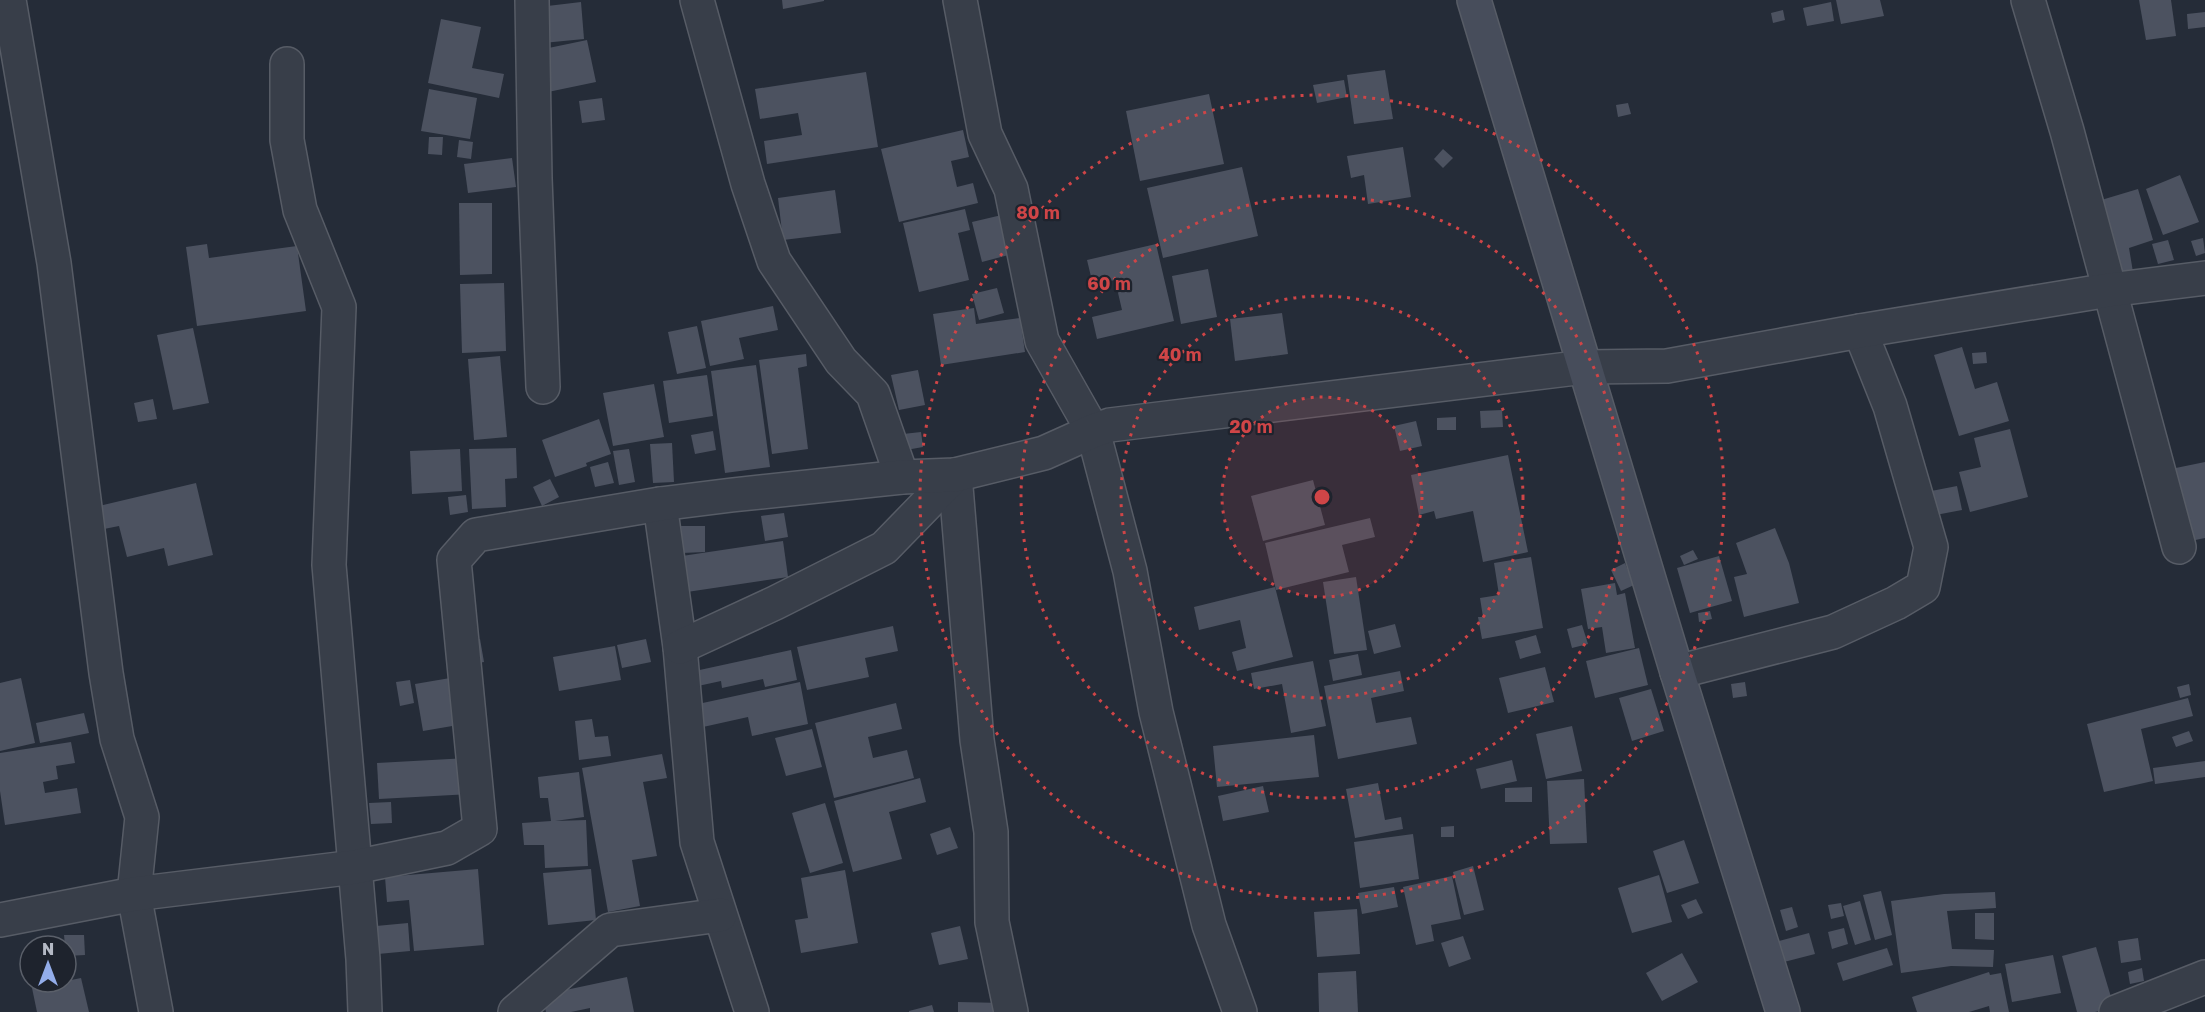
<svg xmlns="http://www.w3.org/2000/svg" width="2205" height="1012" font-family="'Golos Text',sans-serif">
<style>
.building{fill:#4c5260}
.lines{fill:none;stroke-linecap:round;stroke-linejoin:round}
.street-casing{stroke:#575c66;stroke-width:36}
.secondary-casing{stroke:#575c66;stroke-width:36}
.street{stroke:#383e49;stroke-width:33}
.secondary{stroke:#474d5b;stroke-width:33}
.ring{fill:none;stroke:#cf4547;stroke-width:3;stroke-dasharray:3 6}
.centre{fill:#cf4547;stroke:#1e232d;stroke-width:3}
.ring-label{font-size:18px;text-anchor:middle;font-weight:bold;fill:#cf4547;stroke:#1e232d;stroke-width:4.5;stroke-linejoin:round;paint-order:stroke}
</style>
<rect width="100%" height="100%" fill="#252c38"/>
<g class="building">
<path d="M782,0H824V1L783,9Z"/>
<path d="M1836,0H1880L1884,16L1841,24Z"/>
<path d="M2139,0H2171L2176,36L2146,40Z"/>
<path d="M581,2L584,39L543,43L539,7Z"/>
<path d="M1831,2L1834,21L1807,26L1803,8Z"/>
<path d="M1783,10L1785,20L1773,23L1771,13Z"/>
<path d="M2205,12V27L2188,29L2187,14Z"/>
<path d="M441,19L481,27L472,68L504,74L499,98L428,83Z"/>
<path d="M587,40L596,82L548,92L539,50Z"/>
<path d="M1385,70L1393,119L1354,124L1347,75Z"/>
<path d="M866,72L878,147L767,164L764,141L802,135L798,113L760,119L755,89Z"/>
<path d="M1344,80L1347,97L1317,103L1313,85Z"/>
<path d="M429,89L477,98L470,139L421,131Z"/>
<path d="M1209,94L1224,164L1140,181L1126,111Z"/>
<path d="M602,98L605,120L582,123L579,101Z"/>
<path d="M1628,103L1631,114L1618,117L1616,105Z"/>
<path d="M963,130L969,157L951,161L957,187L973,183L978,203L899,222L881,149Z"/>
<path d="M429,137H443L442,155L428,154Z"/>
<path d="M459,140L473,142L471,159L457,157Z"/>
<path d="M1403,147L1411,197L1368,204L1364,175L1351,178L1347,156Z"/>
<path d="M1443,149L1453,158L1443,168L1434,159Z"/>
<path d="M512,158L516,187L468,193L464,164Z"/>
<path d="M1242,167L1258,236L1163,258L1147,188Z"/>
<path d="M2180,175L2199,222L2163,235L2146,189Z"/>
<path d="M2138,189L2153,240L2129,248L2133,272L2109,276L2088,204Z"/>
<path d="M835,190L841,233L783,240L778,198Z"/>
<path d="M459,203H492V274L460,275Z"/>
<path d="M965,209L970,230L958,233L969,280L919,292L903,223Z"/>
<path d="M1006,214L1016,253L982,262L972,222Z"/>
<path d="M2203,238L2205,253L2196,256L2191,241Z"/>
<path d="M2168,240L2174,260L2158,264L2152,244Z"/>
<path d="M207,244L209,258L297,246L306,311L197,326L186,247Z"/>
<path d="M1156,244L1174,321L1097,339L1092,317L1122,310L1115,280L1093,285L1087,260Z"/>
<path d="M1208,269L1217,317L1181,324L1172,276Z"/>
<path d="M504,283L506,351L462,353L460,284Z"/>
<path d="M997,288L1004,313L979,320L972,294Z"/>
<path d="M773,306L778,330L739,338L744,359L710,366L701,321Z"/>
<path d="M974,308L976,324L1020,318L1025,352L941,365L933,314Z"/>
<path d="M1282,313L1288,354L1235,361L1230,319Z"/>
<path d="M697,326L706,368L677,374L668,332Z"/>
<path d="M193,328L209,403L173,410L157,335Z"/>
<path d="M1962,347L1975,389L1997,382L2009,421L1959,436L1934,355Z"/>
<path d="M1986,352L1987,363L1973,364L1972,353Z"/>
<path d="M806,354L807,366L798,368L808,449L772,454L759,360Z"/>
<path d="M500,356L507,437L474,440L468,359Z"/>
<path d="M756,365L770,467L725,473L711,371Z"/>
<path d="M918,370L925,405L899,410L891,375Z"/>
<path d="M707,375L713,416L669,423L663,381Z"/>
<path d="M654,384L664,437L613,446L603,393Z"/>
<path d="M153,399L157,419L138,422L134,403Z"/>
<path d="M1502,410L1503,427L1481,428L1480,411Z"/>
<path d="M1456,417V430H1437V418Z"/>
<path d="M599,419L611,454L586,463L587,466L555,477L542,440Z"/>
<path d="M1416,421L1422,446L1400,451L1394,426Z"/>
<path d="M2010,429L2028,497L1970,512L1959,472L1981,467L1974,438Z"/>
<path d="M713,431L716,450L695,454L691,435Z"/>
<path d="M921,432L923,447L906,450L903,434Z"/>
<path d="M672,443L674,482L653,483L650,444Z"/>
<path d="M516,448L517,478L505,479L506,507L472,509L469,449Z"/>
<path d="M460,449L462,491L412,494L410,451Z"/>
<path d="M629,449L635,482L619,485L613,451Z"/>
<path d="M1508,455L1528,552L1483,562L1473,511L1436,519L1434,511L1419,515L1411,475Z"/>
<path d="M608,462L614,483L595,487L590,467Z"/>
<path d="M2205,462V538L2181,543L2166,470Z"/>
<path d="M550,479L559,497L542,506L533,487Z"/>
<path d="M1313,480L1325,525L1263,541L1251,496Z"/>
<path d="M196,483L213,555L168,566L164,548L127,557L119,526L104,529L99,506Z"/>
<path d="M1957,486L1962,510L1925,517L1921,493Z"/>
<path d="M466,495L468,512L450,515L448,497Z"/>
<path d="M784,513L788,537L765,541L761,516Z"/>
<path d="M1370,518L1375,537L1342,545L1349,572L1276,590L1265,543Z"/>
<path d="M681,526H705V552L682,553Z"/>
<path d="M1775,528L1789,563L1799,603L1744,617L1734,577L1747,574L1736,543Z"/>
<path d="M783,541L788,577L687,592L682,556Z"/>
<path d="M1693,550L1698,559L1684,565L1680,556Z"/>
<path d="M1719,556L1732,601L1690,613L1677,568Z"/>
<path d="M1531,557L1543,628L1482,639L1478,617H1483L1480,598L1499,595L1494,563Z"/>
<path d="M1625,563L1634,585L1621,591L1611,570Z"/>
<path d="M1356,577L1367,650L1334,654L1323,582Z"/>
<path d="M1615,583L1617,595L1625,593L1635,648L1606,653L1602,627L1588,629L1581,589Z"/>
<path d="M1275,587L1293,657L1237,671L1232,652L1246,648L1240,620L1199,630L1194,607Z"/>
<path d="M1710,611L1712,619L1699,622L1698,613Z"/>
<path d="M1395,624L1401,647L1374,654L1368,631Z"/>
<path d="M1582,625L1588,644L1572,648L1567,629Z"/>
<path d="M893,626L898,651L865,658L869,677L807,690L797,647Z"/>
<path d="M1536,635L1541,653L1520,659L1515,641Z"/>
<path d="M480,639L484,662L468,665L464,642Z"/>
<path d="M646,639L651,662L622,668L617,645Z"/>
<path d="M615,646L621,680L559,691L553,657Z"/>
<path d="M1639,648L1648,685L1595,698L1586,661Z"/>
<path d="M791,650L797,680L765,687L763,679L722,688L721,681L698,686L695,671Z"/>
<path d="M1358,654L1362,675L1333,681L1329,660Z"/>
<path d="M1313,661L1326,726L1291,733L1282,684L1254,689L1251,673Z"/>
<path d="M1545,667L1554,702L1508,713L1499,678Z"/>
<path d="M1400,671L1404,691L1371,698L1376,723L1411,717L1417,744L1338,759L1324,686Z"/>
<path d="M456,677L464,724L423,731L415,684Z"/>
<path d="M21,678L35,743L0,751V683Z"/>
<path d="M410,680L414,703L400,706L396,682Z"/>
<path d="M800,682L808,724L752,736L748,717L703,727L698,704Z"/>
<path d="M1745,682L1747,696L1733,698L1731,684Z"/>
<path d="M2189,684L2191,695L2180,698L2177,687Z"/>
<path d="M1651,689L1664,731L1632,741L1619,698Z"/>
<path d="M2188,698L2193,716L2141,729L2153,781L2104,792L2087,724Z"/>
<path d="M896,703L902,729L868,737L873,758L907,750L914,778L834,798L815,723Z"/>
<path d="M84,713L89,733L40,743L36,723Z"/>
<path d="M592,719L595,737L608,736L611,756L579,760L575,721Z"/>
<path d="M1572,726L1582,771L1546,779L1536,734Z"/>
<path d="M812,729L822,767L786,776L775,738Z"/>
<path d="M2189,731L2193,741L2176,747L2172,737Z"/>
<path d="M1314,735L1319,777L1217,787L1213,746Z"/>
<path d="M71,742L75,763L56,766L58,779L43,782L45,793L77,788L81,813L5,825L0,791V753Z"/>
<path d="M662,754L667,778L643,782L657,856L632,860L640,906L608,912L582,768Z"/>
<path d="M468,758L471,794L379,799L377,763Z"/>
<path d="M1512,760L1517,781L1481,789L1476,769Z"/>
<path d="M2205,761V777L2155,784L2153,768Z"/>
<path d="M579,772L584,817L555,821L586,820L588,866L545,868L544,845H524L522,823L551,821L548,798H540L538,777Z"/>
<path d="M920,778L926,802L889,812L902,859L853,872L834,801Z"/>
<path d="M1584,779L1587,843L1550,844L1547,781Z"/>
<path d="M1378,783L1385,820L1401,817L1403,829L1355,838L1346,789Z"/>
<path d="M1263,786L1269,812L1223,821L1218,796Z"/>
<path d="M1532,787V802H1505V788Z"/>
<path d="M391,802L392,823L371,824L369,803Z"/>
<path d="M825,803L843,863L810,873L792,813Z"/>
<path d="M1454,826V837H1441V827Z"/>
<path d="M950,827L958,848L937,855L930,834Z"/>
<path d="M1413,834L1419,879L1360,888L1354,842Z"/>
<path d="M1684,840L1699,883L1667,893L1653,851Z"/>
<path d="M1473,866L1484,910L1464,915L1453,872Z"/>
<path d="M478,869L484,945L414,951L409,900L387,902L385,877Z"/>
<path d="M591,869L596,920L548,925L543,873Z"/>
<path d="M845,870L858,943L801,953L795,920L808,918L801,878Z"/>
<path d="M1659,875L1672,922L1632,933L1618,888Z"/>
<path d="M1452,876L1461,919L1431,925L1434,941L1416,945L1403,887Z"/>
<path d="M1394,887L1398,907L1362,914L1358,893Z"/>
<path d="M1881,891L1892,935L1875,940L1863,895Z"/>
<path d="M1995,892L1996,908L1947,911L1952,949L1994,950L1993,967L1951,966L1901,973L1891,901L1944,894Z"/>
<path d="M1696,899L1703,913L1688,919L1681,905Z"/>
<path d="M1860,901L1871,940L1855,945L1843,906Z"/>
<path d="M1841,903L1844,916L1831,919L1828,905Z"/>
<path d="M1792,907L1798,927L1786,931L1780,910Z"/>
<path d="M1357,909L1360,954L1317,957L1314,912Z"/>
<path d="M1975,913H1994V940L1975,939Z"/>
<path d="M408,923L410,951L378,954L376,926Z"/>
<path d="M960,926L968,959L939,965L931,933Z"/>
<path d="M1844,928L1848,944L1832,949L1828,932Z"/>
<path d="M1809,933L1815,954L1784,962L1779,941Z"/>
<path d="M64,935H84L85,955L66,956Z"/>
<path d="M1463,936L1471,959L1449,967L1441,943Z"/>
<path d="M2138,938L2141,960L2121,963L2118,941Z"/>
<path d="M2096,947L2114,1007L2095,1012H2077L2062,956Z"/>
<path d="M1887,948L1893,965L1843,981L1837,963Z"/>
<path d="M1682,953L1698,982L1662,1001L1646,973Z"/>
<path d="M2053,955L2061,993L2012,1002L2005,964Z"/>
<path d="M2142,968L2144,981L2130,984L2128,972Z"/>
<path d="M1356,971L1358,1012H1319L1318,973Z"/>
<path d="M1989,972L1990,975L2001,973L2009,1012H1990L1989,1006L1969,1012H1917L1912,997Z"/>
<path d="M627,977L634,1012H590V1008L571,1012H546L542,995Z"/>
<path d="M81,978L89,1012H37L32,988Z"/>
<path d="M958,1002L1003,1003V1012H958Z"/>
<path d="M932,1005L934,1012H909V1011Z"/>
</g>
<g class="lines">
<defs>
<g id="street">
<path d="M9,0L54,263L106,673L117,739L142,817L134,894L156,1012"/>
<path d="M532,0L535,178L543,387"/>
<path d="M697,0L748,184L774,261L841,361L873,394L902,477"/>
<path d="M960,0L985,134L1011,189L1042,341L1093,431L1130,571L1156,712L1209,925L1240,1012"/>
<path d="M2028,0L2067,131L2179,547"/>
<path d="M287,64V140L300,210L339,307L329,565L363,959L365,1012"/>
<path d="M955,475L977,740L991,832L992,922L1011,1012"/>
<path d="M660,504L680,647L697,842L752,1012"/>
<path d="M680,647L775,603L884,548L955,475"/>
<path d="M1677,672L1833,632L1896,603L1923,587L1931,547L1890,406L1860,331"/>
<path d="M0,920L134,894L355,867L447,848L480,829L454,560L476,535L660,504L732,495L902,477L955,475L1044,453L1093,431L1110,425L1585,367L1667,366L1860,331L2109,290L2205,278"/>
<path d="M515,1012L610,930L720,915"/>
<path d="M2116,1012L2205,977"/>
</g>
<path id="secondary" d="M1474,0L1677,672L1783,1012"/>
</defs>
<use href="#street" class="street-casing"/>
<use href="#secondary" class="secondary-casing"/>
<use href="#street" class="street"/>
<use href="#secondary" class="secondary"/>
</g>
<circle cx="1322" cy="497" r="100" fill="#cf4547" fill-opacity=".12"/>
<g class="ring">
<circle cx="1322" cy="497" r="100"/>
<circle cx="1322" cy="497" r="201"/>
<circle cx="1322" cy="497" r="301"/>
<circle cx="1322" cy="497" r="402"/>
</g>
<circle cx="1322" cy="497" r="9" class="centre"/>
<g class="ring-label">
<text x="1038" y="219">80 m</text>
<text x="1109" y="290">60 m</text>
<text x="1180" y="361">40 m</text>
<text x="1251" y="433">20 m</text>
</g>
<g transform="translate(48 964)"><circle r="28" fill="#1e232d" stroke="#5a5f69" stroke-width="1.5"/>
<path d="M0-4.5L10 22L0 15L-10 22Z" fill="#93adea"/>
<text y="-9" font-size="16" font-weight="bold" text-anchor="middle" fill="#b4b9c4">N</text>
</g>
</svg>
